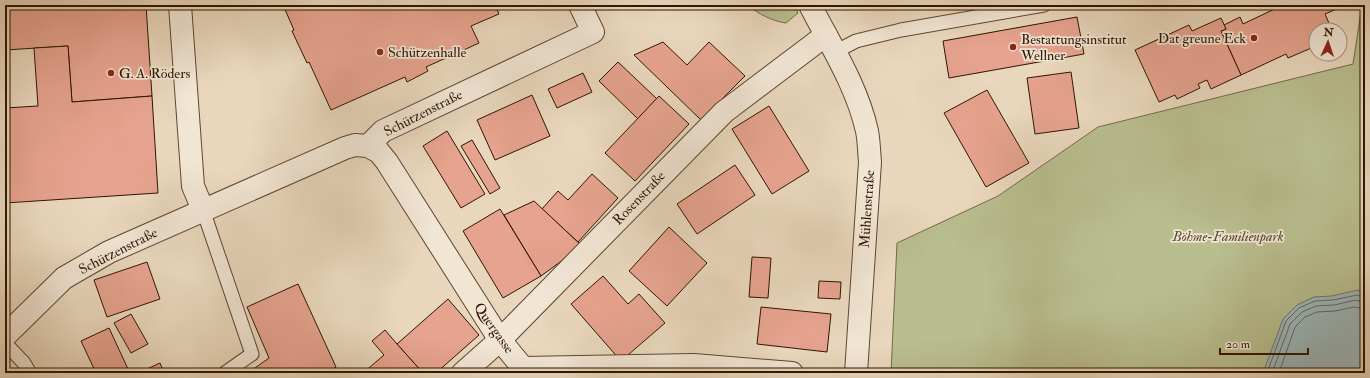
<svg xmlns="http://www.w3.org/2000/svg" width="1370" height="378" font-family="'IM FELL Double Pica',serif">
<style>
.green{fill:#b9be8f;stroke:#746a48}
.water{fill:#9cb7bc;stroke:#717671}
.lines{fill:none;stroke-linecap:round;stroke-linejoin:round}
.shore{stroke:#66665e;stroke-width:1}
.building{fill:#e6a38f;stroke:#301500}
.service-casing{stroke:#5e462f;stroke-width:15}
.minor-casing{stroke:#5e462f;stroke-width:24}
.service{stroke:#f1e5d4;stroke-width:13}
.minor{stroke:#f1e5d4;stroke-width:22}
.poi-dot{fill:#8f2418;stroke:#f1e5d4;stroke-width:1.5}
.labels{text-anchor:middle;dominant-baseline:central;stroke-width:3.5;stroke-linejoin:round;paint-order:stroke}
.poi-label{font-size:14px;fill:#301500;stroke:#f1e5d4;text-anchor:start}
.street-label{font-size:14px;fill:#301500;stroke:#f1e5d4}
.park-label{font-size:14px;font-style:italic;fill:#59482b;stroke:#f1e5d4}
</style>
<rect width="100%" height="100%" fill="#e9d7bd"/>
<filter id="stains"><feTurbulence type="fractalNoise" baseFrequency=".005" numOctaves="4"/><feColorMatrix values="0 0 0 0 .2 0 0 0 0 .09 0 0 0 0 .02 0 0 0 .5 -.17"/></filter>
<radialGradient id="worn" r=".72"><stop offset=".6" stop-color="#630" stop-opacity="0"/><stop offset="1" stop-color="#630" stop-opacity=".3"/></radialGradient>
<g class="green">
<path d="M747,5H794L798,13L786,23C772,21 759,14 747,5Z"/>
<path d="M1362,5H1365V373H891L897,243L998,196L1098,127L1353,64Z"/>
</g>
<path class="water" d="M1358,290L1365,296V373H1263L1283,319L1297,305L1314,297L1332,296Z"/>
<g class="lines">
<g class="shore">
<path d="M1267,373L1286,321L1299,308L1315,301L1333,300L1357,295L1365,298"/>
<path d="M1272,373L1290,324L1302,312L1316,306L1334,305L1356,300L1365,303"/>
<path d="M1279,373L1295,327L1305,317L1317,312L1335,311L1354,307L1365,309"/>
</g>
</g>
<g class="building">
<path d="M5,5H40L5,7Z"/>
<path d="M40,5H146L152,96L72,102L68,46L5,50V7Z"/>
<path d="M283,5H495L499,14L471,26L479,43L426,67L428,71L407,82L405,77L331,110L309,62L307,63L292,31L294,30Z"/>
<path d="M1283,5H1338L1339,8L1325,14L1332,30H1316V46L1288,58L1286,54L1241,75L1221,31L1226,29L1224,25L1240,17L1243,24Z"/>
<path d="M1077,17L1084,54L949,78L943,41Z"/>
<path d="M1221,18L1226,29L1221,31L1241,75L1211,89L1207,80L1198,84L1200,88L1177,99L1175,95L1159,102L1135,50L1189,25L1192,31Z"/>
<path d="M663,42L687,65L709,42L745,76L701,120L634,55Z"/>
<path d="M68,46L72,102L152,96L158,193L5,203V108L38,106L34,48Z"/>
<path d="M618,62L657,99L638,119L599,81Z"/>
<path d="M1071,72L1079,128L1035,134L1027,78Z"/>
<path d="M583,73L592,92L557,108L548,89Z"/>
<path d="M987,90L1029,163L986,187L944,113Z"/>
<path d="M532,95L550,136L495,160L477,120Z"/>
<path d="M659,96L689,124L635,181L605,153Z"/>
<path d="M769,106L809,171L772,194L732,129Z"/>
<path d="M447,131L485,194L461,208L423,146Z"/>
<path d="M472,140L500,188L490,194L461,146Z"/>
<path d="M735,165L755,195L697,234L677,204Z"/>
<path d="M592,174L618,198L578,242L542,209L558,191L568,200Z"/>
<path d="M534,201L582,246L541,276L504,215Z"/>
<path d="M500,209L541,276L503,298L463,231Z"/>
<path d="M669,227L707,263L667,306L629,271Z"/>
<path d="M752,257L771,258L768,298L749,297Z"/>
<path d="M147,262L160,299L107,317L94,280Z"/>
<path d="M603,276L628,304L639,294L665,323L621,361L571,304Z"/>
<path d="M819,281L841,282L840,299L818,298Z"/>
<path d="M298,284L336,367L328,373H248L269,358L247,307Z"/>
<path d="M448,299L479,335L436,373H423L397,344Z"/>
<path d="M761,307L831,314L827,352L757,344Z"/>
<path d="M131,314L148,344L131,353L114,323Z"/>
<path d="M109,328L128,369L120,373H96L81,341Z"/>
<path d="M385,330L397,344L423,373H363L384,355L372,341Z"/>
<path d="M160,363L164,373H138Z"/>
</g>
<g class="lines">
<defs>
<g id="service">
<path d="M835,52L856,41L901,30L1044,5"/>
<path d="M203,210L252,354L225,373"/>
<path d="M5,343L24,363L30,373"/>
</g>
<g id="minor">
<path d="M180,5L193,186L203,210"/>
<path d="M810,5C831,46 857,86 867,131C869,141 869,152 870,162L856,373"/>
<path d="M368,146L379,152L387,162L500,340L523,368L694,365L792,373"/>
<path d="M5,336L64,278L109,252L345,148L355,145L368,146L383,131L593,32L580,5"/>
<path d="M463,373L500,340L724,112L826,35"/>
</g>
</defs>
<use href="#service" class="service-casing"/>
<use href="#minor" class="minor-casing"/>
<use href="#service" class="service"/>
<use href="#minor" class="minor"/>
</g>
<g class="poi-dot">
<circle cx="1254" cy="38" r="4"/>
<circle cx="1013" cy="47" r="4"/>
<circle cx="380" cy="52" r="4"/>
<circle cx="111" cy="73" r="4"/>
</g>
<g class="labels">
<g class="poi-label">
<text x="1246" y="38" text-anchor="end">Dat greune Eck</text>
<text x="1021" y="39">Bestattungsinstitut<tspan x="1021" dy="16">Wellner</tspan></text>
<text x="388" y="52">Schützenhalle</text>
<text x="119" y="73">G. A. Röders</text>
</g>
<g class="street-label">
<text transform="translate(423 113) rotate(-27)">Schützenstraße</text>
<text transform="translate(639 198) rotate(-46)">Rosenstraße</text>
<text transform="translate(867 209) rotate(-86)">Mühlenstraße</text>
<text transform="translate(118 251) rotate(-27)">Schützenstraße</text>
<text transform="translate(494 328) rotate(55)">Quergasse</text>
</g>
<g class="park-label">
<text x="1228" y="236">Böhme-Familienpark</text>
</g>
</g>
<rect width="1370" height="378" fill="none" stroke="#e9d7bd" stroke-width="20"/>
<rect x="6" y="6" width="1358" height="366" fill="none" stroke="#301500" stroke-width="2"/>
<rect x="10" y="10" width="1350" height="358" fill="none" stroke="#301500"/>
<g transform="translate(1328 42) rotate(3)"><circle r="19" fill="#f1e5d4" stroke="#a4927f"/>
<path d="M0-3L7 15L0 10L-7 15Z" fill="#8f2418"/>
<text y="-6" font-size="11" font-weight="bold" text-anchor="middle" fill="#301500">N</text>
</g>
<path d="M1220 348v6h88v-6" fill="none" stroke="#301500" stroke-width="2"/>
<text x="1226" y="348" font-size="12" fill="#301500" stroke="#f1e5d4" stroke-width="3" paint-order="stroke">20 m</text>
<rect width="100%" height="100%" filter="url(#stains)"/>
<rect width="100%" height="100%" fill="url(#worn)"/>
</svg>
